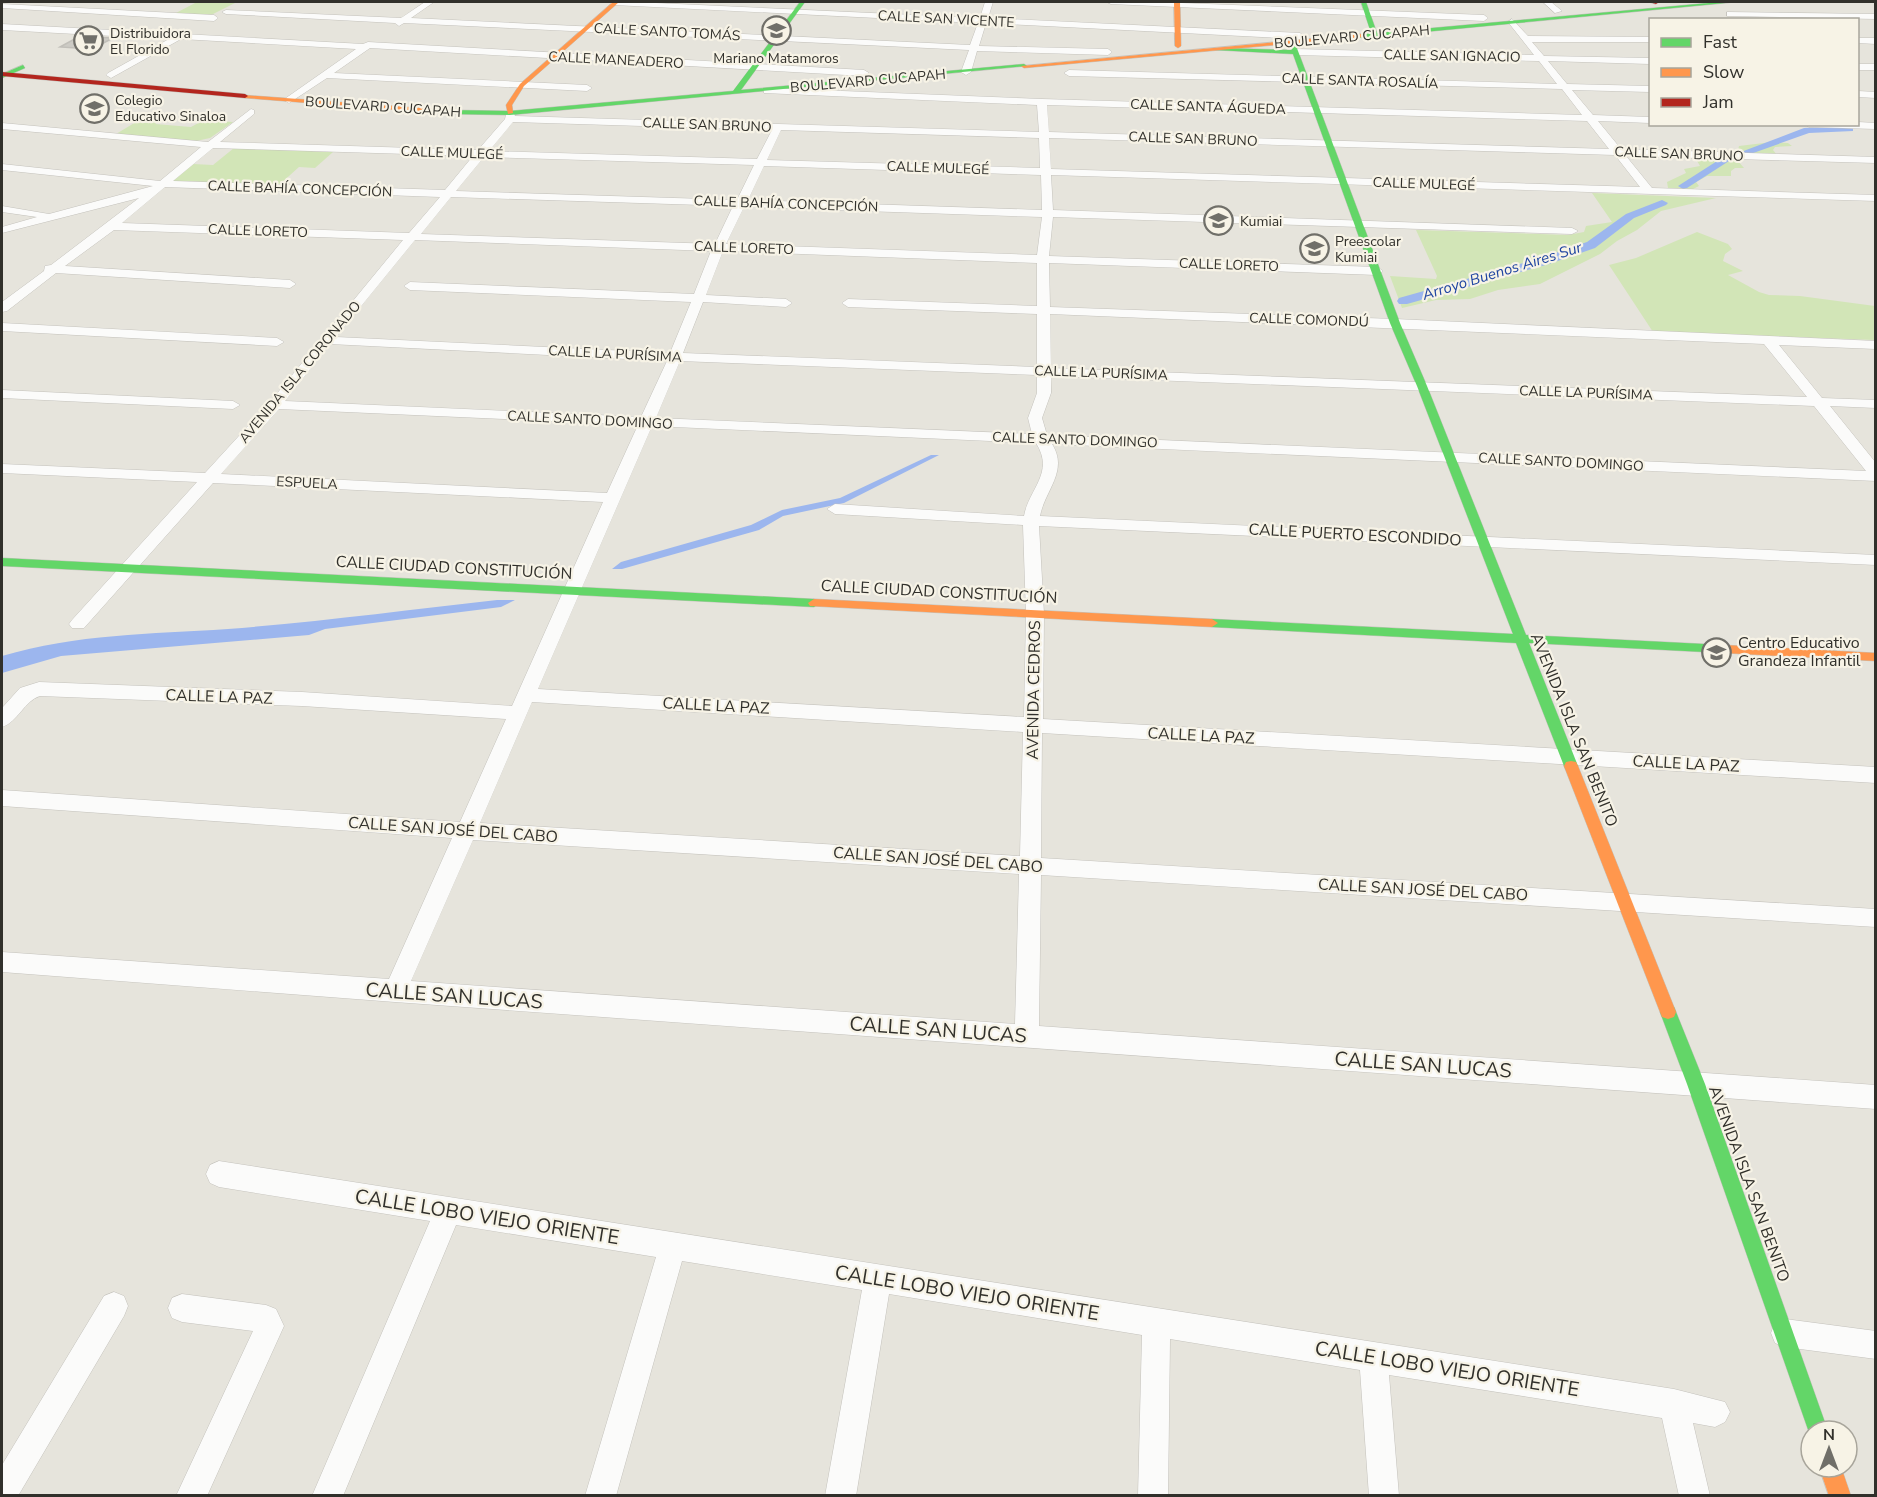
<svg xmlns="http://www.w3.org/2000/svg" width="1877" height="1497" font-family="'Nunito Sans',sans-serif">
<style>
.green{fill:#d2e5b7}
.water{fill:#9cb6ee}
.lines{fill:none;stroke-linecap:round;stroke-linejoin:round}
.canal{fill:#9cb6ee;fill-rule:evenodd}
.building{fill:#cdcbc5;stroke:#c1bfb9;stroke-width:1.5}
.street-casing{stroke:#c4c2bc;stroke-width:1}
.fast-casing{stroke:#c4c2bc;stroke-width:1}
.slow-casing{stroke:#c4c2bc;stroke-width:1}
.jam-casing{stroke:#c4c2bc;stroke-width:1}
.street{fill:#fbfbfa;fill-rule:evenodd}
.fast{fill:#63d668;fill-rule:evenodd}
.slow{fill:#ff974d;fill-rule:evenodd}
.jam{fill:#b3261e;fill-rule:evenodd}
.labels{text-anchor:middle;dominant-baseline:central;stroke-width:4.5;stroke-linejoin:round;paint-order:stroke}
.far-street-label{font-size:14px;fill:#31302b;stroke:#f7f3e6}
.far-poi-label{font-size:14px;fill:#31302b;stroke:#f7f3e6;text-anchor:start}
.far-water-label{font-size:15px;font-style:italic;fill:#1e44a1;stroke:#f7f3e6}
.street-label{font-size:16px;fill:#31302b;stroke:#f7f3e6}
.poi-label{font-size:16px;fill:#31302b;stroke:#f7f3e6;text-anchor:start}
.near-street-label{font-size:20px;fill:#31302b;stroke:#f7f3e6}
</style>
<rect width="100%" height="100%" fill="#e6e4dc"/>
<g class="green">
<path d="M197,2H237L209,16L174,14Z"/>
<path d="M159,117L165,118L155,124L191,127L204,120L233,122L210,138L196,141L116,134L136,122L148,123Z"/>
<path d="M1772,142L1788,143L1792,146L1775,147L1773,150L1777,155L1737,154L1739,146Z"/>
<path d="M234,148L333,152L315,168L299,167L279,185L172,181L193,164L213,165Z"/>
<path d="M1696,159L1737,160L1744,168H1735L1731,171V176H1707L1696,182L1699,186L1693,189L1668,188L1667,182L1686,173L1684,169L1700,166Z"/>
<path d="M1592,193L1716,198L1661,211L1637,230L1617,241L1600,254L1540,284L1498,290L1470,299L1436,300L1402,308L1390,276L1436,279L1437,276L1416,230L1568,235L1584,232L1586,226L1612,222Z"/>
<path d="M1697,232L1728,244L1732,249L1725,254L1723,261L1743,271L1728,275L1759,292L1769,295L1800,296L1875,306V340L1653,332L1609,265L1636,258Z"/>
</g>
<g class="water">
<path d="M931,455H939L844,503L783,516L759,530L622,569H612L621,562L751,525L782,510L840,498Z"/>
<path d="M497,600H515L501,607L325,629L309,635L61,656L2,673V656C77,634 150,634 228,629C318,622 407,610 497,600Z"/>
</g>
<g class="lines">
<g class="canal">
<path d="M1849,126L1853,127V131L1809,133L1742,157L1733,155L1804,128Z"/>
<path d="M1725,156L1729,157V161L1687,188L1683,189L1678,186Z"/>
<path d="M1662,200L1668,203L1666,205L1634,218L1595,248L1549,264L1407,304H1399L1397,301L1399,298L1541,258L1587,242L1626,214Z"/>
</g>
</g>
<path class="building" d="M80,36L113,38L92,49L60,47Z"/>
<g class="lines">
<defs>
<g id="street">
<path d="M425,2H434L411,18L970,45L978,23L614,5L610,3L634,2L980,18L985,2H993L988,18L1300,33L1304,36L1300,39L986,23L979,46L1108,49L1112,52L1108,55L977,51L971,72L966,75L961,72L969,50L404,23L399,26L395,23L226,14L222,12L226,10L401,18Z"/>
<path d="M1107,2H1156L1484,15L1488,18L1484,21L1111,4Z"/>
<path d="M1543,2H1551L1562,11L1555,13Z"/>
<path d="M2,4L214,15L218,18L214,21L2,8Z"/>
<path d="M1727,12L1876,14V19L1730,16H1727Z"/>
<path d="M1512,19L1528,36L1650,37V42H1532L1544,56L1650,58V64L1548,61L1567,84L1650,86V92L1572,90L1593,115L1650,117V123L1598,121L1621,149L1876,157V163L1626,156L1652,188L1876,195V201L1051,175L1053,210L1572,228L1578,231L1572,234L1053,217L1049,256L1377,267L1383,271L1377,275L1049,263L1050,307L1395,319L1876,341V349L1779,345L1822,398L1876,400V408L1830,406L1876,463V481L1052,444C1069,471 1045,490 1040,516L1876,555V565L1039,526L1044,614L1043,719L1876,767V783L1042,733L1041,858L1876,909V927L1041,875L1039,1026L1876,1085V1109L395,1002L2,972V952L389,979L452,838L2,806V790L460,822L506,719L302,706L40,696C24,701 18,722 2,727V708L20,688L39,682L302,692L512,706L603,502L213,483L84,628H72L69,624L72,620L197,482L2,473V464L205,473L270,402L403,240L114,230L65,266L290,280L296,284L290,288L56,273L7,311L2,312V302L44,271L45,266L51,265L139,198L2,233V227L37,217L2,212V206L49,214L153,186L2,170V164L160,181L201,147L2,129V123L208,142L251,109L254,110V114L220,142L478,150L505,119L507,111H513L515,116L1039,132L1037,105L764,93V89L767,88L1042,99L1582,115L1562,89L1069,76L1064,73L1069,70L1557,84L1539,61L1295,55L1291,52L1295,49L1534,55L1508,22ZM1047,105L1587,121L1609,149L1049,132ZM513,122L772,130L757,159L489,151ZM781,130L1039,138L1040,168L767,160ZM1049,138L1615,155L1640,187L1051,169ZM213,148L473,156L445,190L173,181ZM484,157L754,165L737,200L456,191ZM764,166L1041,175L1042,210L748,200ZM165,187L440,197L409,233L122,223ZM451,197L733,206L715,244L421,234ZM744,207L1042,217L1037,255L726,244ZM415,240L711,251L694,294L410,282L404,286L410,290L691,302L670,353L336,337ZM723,251L1037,263V306L848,299L842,303L848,307L1037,314V367L683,353L703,302L786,307L792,303L786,299L706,295ZM1050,314L1764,344L1807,397L1051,368ZM330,344L667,361L641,417L285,401ZM680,361L1037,375V393L1028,418L1032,434L656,418ZM1051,376L1814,406L1866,471L1047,435L1042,418L1051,393ZM279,409L638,425L607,493L221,474ZM652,426L1036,443C1055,473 1029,488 1024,516L835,504L827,509L835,514L1023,525L1026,614L1024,717L538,689ZM532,702L1023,732L1020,856L480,823ZM473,840L1019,874L1015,1024L411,981Z"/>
<path d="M2,24L363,44L368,42L864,70L869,73L864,76L370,48L334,73L587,85L592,88L587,91L327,78L289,103L284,100L286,98L356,49L181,39L111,78L106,75L108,73L169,39L2,30Z"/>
<path d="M1858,38H1876V44L1858,43Z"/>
<rect x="1858" y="64" width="18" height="6"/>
<path d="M1858,91L1876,92V98L1858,97Z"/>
<path d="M1858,122L1876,123V129L1809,127L1804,124H1858Z"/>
<path d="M2,323L277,338L284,342L277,346L2,331Z"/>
<path d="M2,390L233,401L240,405L233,409L2,398Z"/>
<path d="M219,1161L1674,1389L1725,1402L1730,1412L1725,1422L1715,1427L1693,1423L1710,1496H1679L1662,1418L1389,1375L1399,1496H1369L1360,1370L1170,1339L1168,1496H1138L1142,1335L889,1294L856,1496H825L862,1290L682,1261L616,1496H585L656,1257L456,1225L343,1496H312L430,1221L219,1187L210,1183L206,1174L210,1165Z"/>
<path d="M114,1292L124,1296L128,1306L124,1316L18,1496H2V1465L104,1296Z"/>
<path d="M182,1294L266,1305L276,1309L284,1326L207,1496H176L253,1331L182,1322L172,1318L168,1308L172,1298Z"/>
<path d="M1785,1319L1876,1331V1359L1785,1347L1775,1343L1771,1333L1775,1323Z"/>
</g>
<g id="fast">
<path d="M800,2H805L741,90L1024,64L1027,66L510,115L450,114L447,112L450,110L510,111L733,91Z"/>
<path d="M1361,2H1366L1377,33L1720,2H1736L1361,38L1359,35L1371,33Z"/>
<path d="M1292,41L1295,43L1400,323L1427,386L1526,635L1724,645L1730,649L1724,653L1529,643L1578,766L1576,770H1566L1564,766L1516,643L1212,627L1206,623L1212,619L1513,634L1417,386L1390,323L1293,54L1215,50L1218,48L1292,50L1289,43Z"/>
<path d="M23,65L25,68L2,78V74Z"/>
<path d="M2,558L814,599L820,603L814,607L2,566Z"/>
<path d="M1668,1005L1674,1007L1705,1084L1828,1431H1811V1438L1687,1084L1660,1012L1662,1007Z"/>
</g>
<g id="slow">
<path d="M613,2H619L524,86L512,105L513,113L508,114L506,105L520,84Z"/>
<path d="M1174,2H1180L1181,46L1178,48L1175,46Z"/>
<path d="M1361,34L1363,37L1024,68L1021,66Z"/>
<path d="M243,95L450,110L453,112L450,114L245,98Z"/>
<path d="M814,599L1212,619L1218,623L1212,627L810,606L808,603Z"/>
<path d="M1724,645L1876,653V661L1724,653L1718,649Z"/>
<path d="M1571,761L1576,762L1578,766L1676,1012L1674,1017L1668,1019L1662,1017L1660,1012L1564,766L1566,762Z"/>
<path d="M1819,1467H1841L1851,1496H1829Z"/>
</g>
<g id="jam">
<path d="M1649,2H1659L1656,4Z"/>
<path d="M2,72L245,94L248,96L245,98L2,76Z"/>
</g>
</defs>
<use href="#street" class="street-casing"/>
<use href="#fast" class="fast-casing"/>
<use href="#slow" class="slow-casing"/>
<use href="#jam" class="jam-casing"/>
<use href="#street" class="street"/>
<use href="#fast" class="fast"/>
<use href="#slow" class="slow"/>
<use href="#jam" class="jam"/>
</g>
<defs>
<symbol id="school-ring" viewBox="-11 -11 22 22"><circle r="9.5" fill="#f7f3e6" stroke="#706f69" stroke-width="1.5"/><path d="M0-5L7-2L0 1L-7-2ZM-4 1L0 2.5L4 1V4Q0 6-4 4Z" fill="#706f69"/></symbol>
<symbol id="supermarket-ring" viewBox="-11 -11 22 22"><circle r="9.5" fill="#f7f3e6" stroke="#706f69" stroke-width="1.5"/><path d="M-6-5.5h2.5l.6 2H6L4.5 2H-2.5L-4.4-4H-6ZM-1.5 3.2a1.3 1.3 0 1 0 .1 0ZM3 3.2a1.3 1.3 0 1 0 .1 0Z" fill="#706f69"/></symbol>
<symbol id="university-ring" viewBox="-11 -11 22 22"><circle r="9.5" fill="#f7f3e6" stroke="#706f69" stroke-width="1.5"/><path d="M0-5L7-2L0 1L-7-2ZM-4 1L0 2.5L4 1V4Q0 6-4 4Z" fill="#706f69"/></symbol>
</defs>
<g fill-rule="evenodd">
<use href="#school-ring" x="760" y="14" width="33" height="33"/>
<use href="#supermarket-ring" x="72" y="24" width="33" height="33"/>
<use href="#university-ring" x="78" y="92" width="33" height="33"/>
<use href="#school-ring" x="1202" y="204" width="33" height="33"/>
<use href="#school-ring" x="1298" y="232" width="33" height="33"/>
<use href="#school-ring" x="1700" y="636" width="33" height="33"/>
</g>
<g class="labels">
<g class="far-street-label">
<text transform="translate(946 19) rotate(3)">CALLE SAN VICENTE</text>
<text transform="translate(667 32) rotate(3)">CALLE SANTO TOMÁS</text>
<text transform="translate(1352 37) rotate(-5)">BOULEVARD CUCAPAH</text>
<text transform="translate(1452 56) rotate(1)">CALLE SAN IGNACIO</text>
<text transform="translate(616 60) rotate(3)">CALLE MANEADERO</text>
<text transform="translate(868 81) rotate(-5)">BOULEVARD CUCAPAH</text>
<text transform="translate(1360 81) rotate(2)">CALLE SANTA ROSALÍA</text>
<text transform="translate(383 107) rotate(4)">BOULEVARD CUCAPAH</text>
<text transform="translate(1208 107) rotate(2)">CALLE SANTA ÁGUEDA</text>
<text transform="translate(707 125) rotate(2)">CALLE SAN BRUNO</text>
<text transform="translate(1193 139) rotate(2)">CALLE SAN BRUNO</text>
<text transform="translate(452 153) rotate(2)">CALLE MULEGÉ</text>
<text transform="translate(1679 154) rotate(2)">CALLE SAN BRUNO</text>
<text transform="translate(938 168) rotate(2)">CALLE MULEGÉ</text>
<text transform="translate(1424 184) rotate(2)">CALLE MULEGÉ</text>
<text transform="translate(300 189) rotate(2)">CALLE BAHÍA CONCEPCIÓN</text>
<text transform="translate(786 204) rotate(2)">CALLE BAHÍA CONCEPCIÓN</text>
<text transform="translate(258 231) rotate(2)">CALLE LORETO</text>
<text transform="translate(744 248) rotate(2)">CALLE LORETO</text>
<text transform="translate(1229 265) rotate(2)">CALLE LORETO</text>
<text transform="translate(1309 320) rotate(2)">CALLE COMONDÚ</text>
<text transform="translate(615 354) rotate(3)">CALLE LA PURÍSIMA</text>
<text transform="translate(300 372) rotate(-50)">AVENIDA ISLA CORONADO</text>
<text transform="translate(1101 373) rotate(2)">CALLE LA PURÍSIMA</text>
<text transform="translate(1586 393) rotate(2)">CALLE LA PURÍSIMA</text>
<text transform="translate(590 420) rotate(3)">CALLE SANTO DOMINGO</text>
<text transform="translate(1075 440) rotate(2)">CALLE SANTO DOMINGO</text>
<text transform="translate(1561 462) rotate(3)">CALLE SANTO DOMINGO</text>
<text transform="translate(307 483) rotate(3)">ESPUELA</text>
</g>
<g class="far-poi-label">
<text x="110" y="33">Distribuidora<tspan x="110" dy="16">El Florido</tspan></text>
<text x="776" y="58" text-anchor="middle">Mariano Matamoros</text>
<text x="115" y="100">Colegio<tspan x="115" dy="16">Educativo Sinaloa</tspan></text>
<text x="1240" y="221">Kumiai</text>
<text x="1335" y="241">Preescolar<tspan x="1335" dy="16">Kumiai</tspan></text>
</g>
<g class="far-water-label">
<text transform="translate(1502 271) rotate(-17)">Arroyo Buenos Aires Sur</text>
</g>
<g class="street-label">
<text transform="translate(1355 535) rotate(3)">CALLE PUERTO ESCONDIDO</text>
<text transform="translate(454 568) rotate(3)">CALLE CIUDAD CONSTITUCIÓN</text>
<text transform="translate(939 592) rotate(3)">CALLE CIUDAD CONSTITUCIÓN</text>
<text transform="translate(1034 690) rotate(-89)">AVENIDA CEDROS</text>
<text transform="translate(219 697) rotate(2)">CALLE LA PAZ</text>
<text transform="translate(716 706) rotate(3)">CALLE LA PAZ</text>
<text transform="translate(1574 730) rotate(68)">AVENIDA ISLA SAN BENITO</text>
<text transform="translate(1201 736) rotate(3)">CALLE LA PAZ</text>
<text transform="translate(1686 764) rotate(3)">CALLE LA PAZ</text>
<text transform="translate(453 830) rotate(4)">CALLE SAN JOSÉ DEL CABO</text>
<text transform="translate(938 860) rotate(4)">CALLE SAN JOSÉ DEL CABO</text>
<text transform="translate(1423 890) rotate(3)">CALLE SAN JOSÉ DEL CABO</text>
<text transform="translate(1749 1184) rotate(70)">AVENIDA ISLA SAN BENITO</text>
</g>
<g class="poi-label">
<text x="1738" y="643">Centro Educativo<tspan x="1738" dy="18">Grandeza Infantil</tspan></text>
</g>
<g class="near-street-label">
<text transform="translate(454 996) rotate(4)">CALLE SAN LUCAS</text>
<text transform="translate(938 1030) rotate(4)">CALLE SAN LUCAS</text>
<text transform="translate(1423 1065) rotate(4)">CALLE SAN LUCAS</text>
<text transform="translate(487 1217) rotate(9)">CALLE LOBO VIEJO ORIENTE</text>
<text transform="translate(967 1293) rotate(9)">CALLE LOBO VIEJO ORIENTE</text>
<text transform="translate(1447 1369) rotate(9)">CALLE LOBO VIEJO ORIENTE</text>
</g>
</g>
<rect width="1877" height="1497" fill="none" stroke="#31302b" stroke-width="6"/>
<rect x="1649" y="18" width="210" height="108" fill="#f7f3e6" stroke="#a8a59b" stroke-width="1.5"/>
<rect x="1661" y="38" width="30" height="9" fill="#63d668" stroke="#a8a59b" stroke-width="1.5"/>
<text x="1703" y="48" font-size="18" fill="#31302b">Fast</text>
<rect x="1661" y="68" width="30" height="9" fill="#ff974d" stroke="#a8a59b" stroke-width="1.5"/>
<text x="1703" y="78" font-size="18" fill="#31302b">Slow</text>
<rect x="1661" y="98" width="30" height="9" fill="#b3261e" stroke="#a8a59b" stroke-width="1.5"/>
<text x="1703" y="108" font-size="18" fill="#31302b">Jam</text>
<g transform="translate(1829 1449)"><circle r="28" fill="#f7f3e6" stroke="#a8a59b" stroke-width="1.5"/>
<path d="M0-4.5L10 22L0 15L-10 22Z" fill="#706f69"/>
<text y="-9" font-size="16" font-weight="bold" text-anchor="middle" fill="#31302b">N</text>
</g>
</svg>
